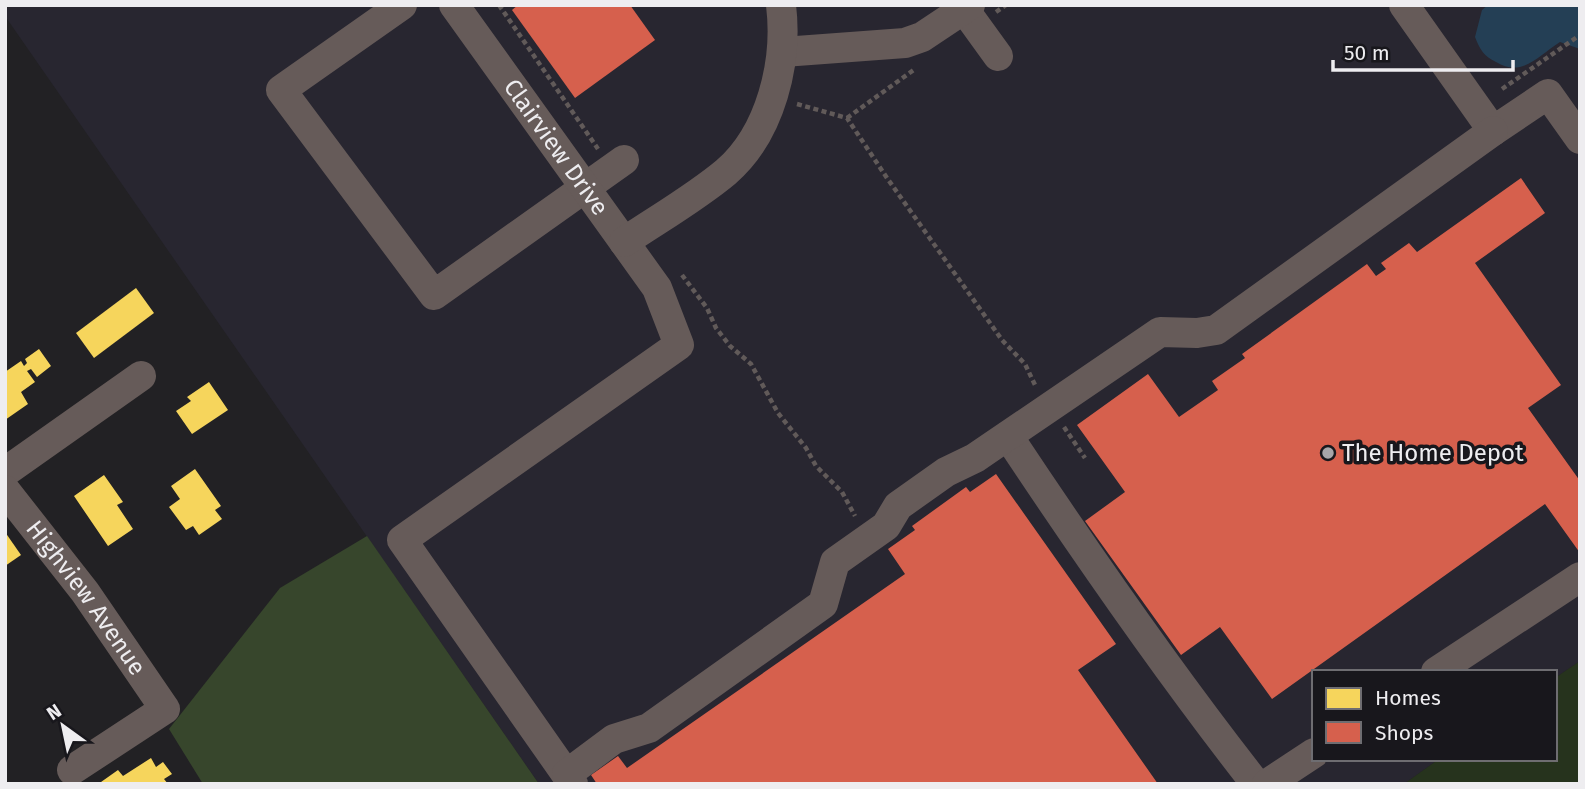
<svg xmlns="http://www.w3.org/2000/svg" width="1585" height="789" font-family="'Fira Sans',sans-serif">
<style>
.built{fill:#282630}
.green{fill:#26331d}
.forest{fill:#37462c}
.water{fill:#243f55}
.homes{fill:#f6d55c}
.shops{fill:#d6604d}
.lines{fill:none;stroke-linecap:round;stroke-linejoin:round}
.path{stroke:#615a59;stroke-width:4.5;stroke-dasharray:5 3.5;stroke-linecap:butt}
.minor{stroke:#665b59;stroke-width:30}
.poi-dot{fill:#a7a6a9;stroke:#18171c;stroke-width:2.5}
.labels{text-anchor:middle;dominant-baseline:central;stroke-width:7;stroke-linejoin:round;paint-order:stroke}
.street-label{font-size:24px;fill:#eeedf0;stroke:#18171c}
.poi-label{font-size:24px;fill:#eeedf0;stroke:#18171c;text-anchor:start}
</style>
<rect width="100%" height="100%" fill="#222124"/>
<path class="built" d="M5,5H1580V661L1555,678V672H1314V759H1439L1404,784H539L5,16Z"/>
<path class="green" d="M1580,661V784H1404L1439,759H1555V678Z"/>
<path class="forest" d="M367,536L539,784H203L169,729L280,588Z"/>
<path class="water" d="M1488,5H1580V49L1560,42C1538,56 1522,78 1496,62C1484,56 1480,50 1475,37L1482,10Z"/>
<g class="homes">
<path d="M136,288L154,313L94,358L76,333Z"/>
<path d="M39,349L51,366L37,377L31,369L27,371L35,382L21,392L28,404L5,420V372L21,361L24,366L27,363L25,359Z"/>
<path d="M209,382L228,410L192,434L176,411L191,401L187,397Z"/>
<path d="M195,469L221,506L215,510L222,519L199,535L193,526L186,530L169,507L180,499L171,486Z"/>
<path d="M104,475L123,502L117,505L133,529L108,546L74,496Z"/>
<path d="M5,532L21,555L5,566Z"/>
<path d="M151,758L156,767L163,762L172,774L164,779L168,784H102L101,782L118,770L123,776Z"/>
</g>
<g class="shops">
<path d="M518,5H630L655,40L575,98L512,10Z"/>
<path d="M1521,178L1545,213L1475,263L1561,385L1528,408L1580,481V553L1545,504L1272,699L1220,627L1181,655L1085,521L1125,492L1077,425L1148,374L1179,417L1218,390L1212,381L1245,358L1242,354L1367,264L1376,276L1386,269L1381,263L1409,243L1417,252Z"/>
<path d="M996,474L1116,644L1078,670L1158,784H597L591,775L618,756L627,768L905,574L888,549L915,530L912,526L966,487L970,492Z"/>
</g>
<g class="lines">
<g class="path">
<path d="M499,5L598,149"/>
<path d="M996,12L1006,5"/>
<path d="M1502,89L1580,35"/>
<path d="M797,104L847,118L887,178L1002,340L1025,364L1035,385"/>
<path d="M847,118L915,69"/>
<path d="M682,275L707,308L716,328L730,346L751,364L778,413L806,448L816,466L842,492L855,516"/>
<path d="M1064,427L1085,458"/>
</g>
<g class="minor">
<path d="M402,5L281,90L434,295L624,160"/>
<path id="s1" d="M454,5L657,288L679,345L402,540L573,784"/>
<path d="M1404,5L1493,131L1548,94L1580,139"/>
<path d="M964,9L998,56"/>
<path d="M783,52L905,43L922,37L970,5"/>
<path d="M624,242C658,219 695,198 726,172C771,133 788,62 781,5"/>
<path d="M1008,436C1087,555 1168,672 1256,784"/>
<path d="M5,472L141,376"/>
<path id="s2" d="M5,490L85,592L165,709L72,770"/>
<path d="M1436,672L1580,577"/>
<path d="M567,774L614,739L649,728L823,604L835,562L886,526L898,506L946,472L975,458L1160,332L1197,333L1216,330L1493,131"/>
<path d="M1267,784L1314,753"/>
</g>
</g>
<circle class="poi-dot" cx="1328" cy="453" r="7"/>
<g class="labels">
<g class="street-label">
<text stroke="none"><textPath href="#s1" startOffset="175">Clairview Drive</textPath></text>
<text stroke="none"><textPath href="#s2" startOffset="135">Highview Avenue</textPath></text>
</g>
<g class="poi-label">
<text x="1342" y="453">The Home Depot</text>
</g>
</g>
<rect width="1585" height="789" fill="none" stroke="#eeedf0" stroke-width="14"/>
<rect x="1312" y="670" width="245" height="91" fill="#18171c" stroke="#6e6d71" stroke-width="2"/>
<rect x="1326" y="688" width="35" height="21" fill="#f6d55c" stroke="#6e6d71" stroke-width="2"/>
<text x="1375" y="705" font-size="21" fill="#eeedf0">Homes</text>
<rect x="1326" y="722" width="35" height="21" fill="#d6604d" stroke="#6e6d71" stroke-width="2"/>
<text x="1375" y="740" font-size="21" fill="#eeedf0">Shops</text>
<g transform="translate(63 726) rotate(327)" stroke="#18171c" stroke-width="5" paint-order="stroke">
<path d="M0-5L12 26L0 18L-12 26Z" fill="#eeedf0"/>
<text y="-10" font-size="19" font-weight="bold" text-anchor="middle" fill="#eeedf0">N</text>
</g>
<path d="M1333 60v10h180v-10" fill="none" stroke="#eeedf0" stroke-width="3.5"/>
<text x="1344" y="60" font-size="21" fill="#eeedf0" stroke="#18171c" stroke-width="5" paint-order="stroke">50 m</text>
</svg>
